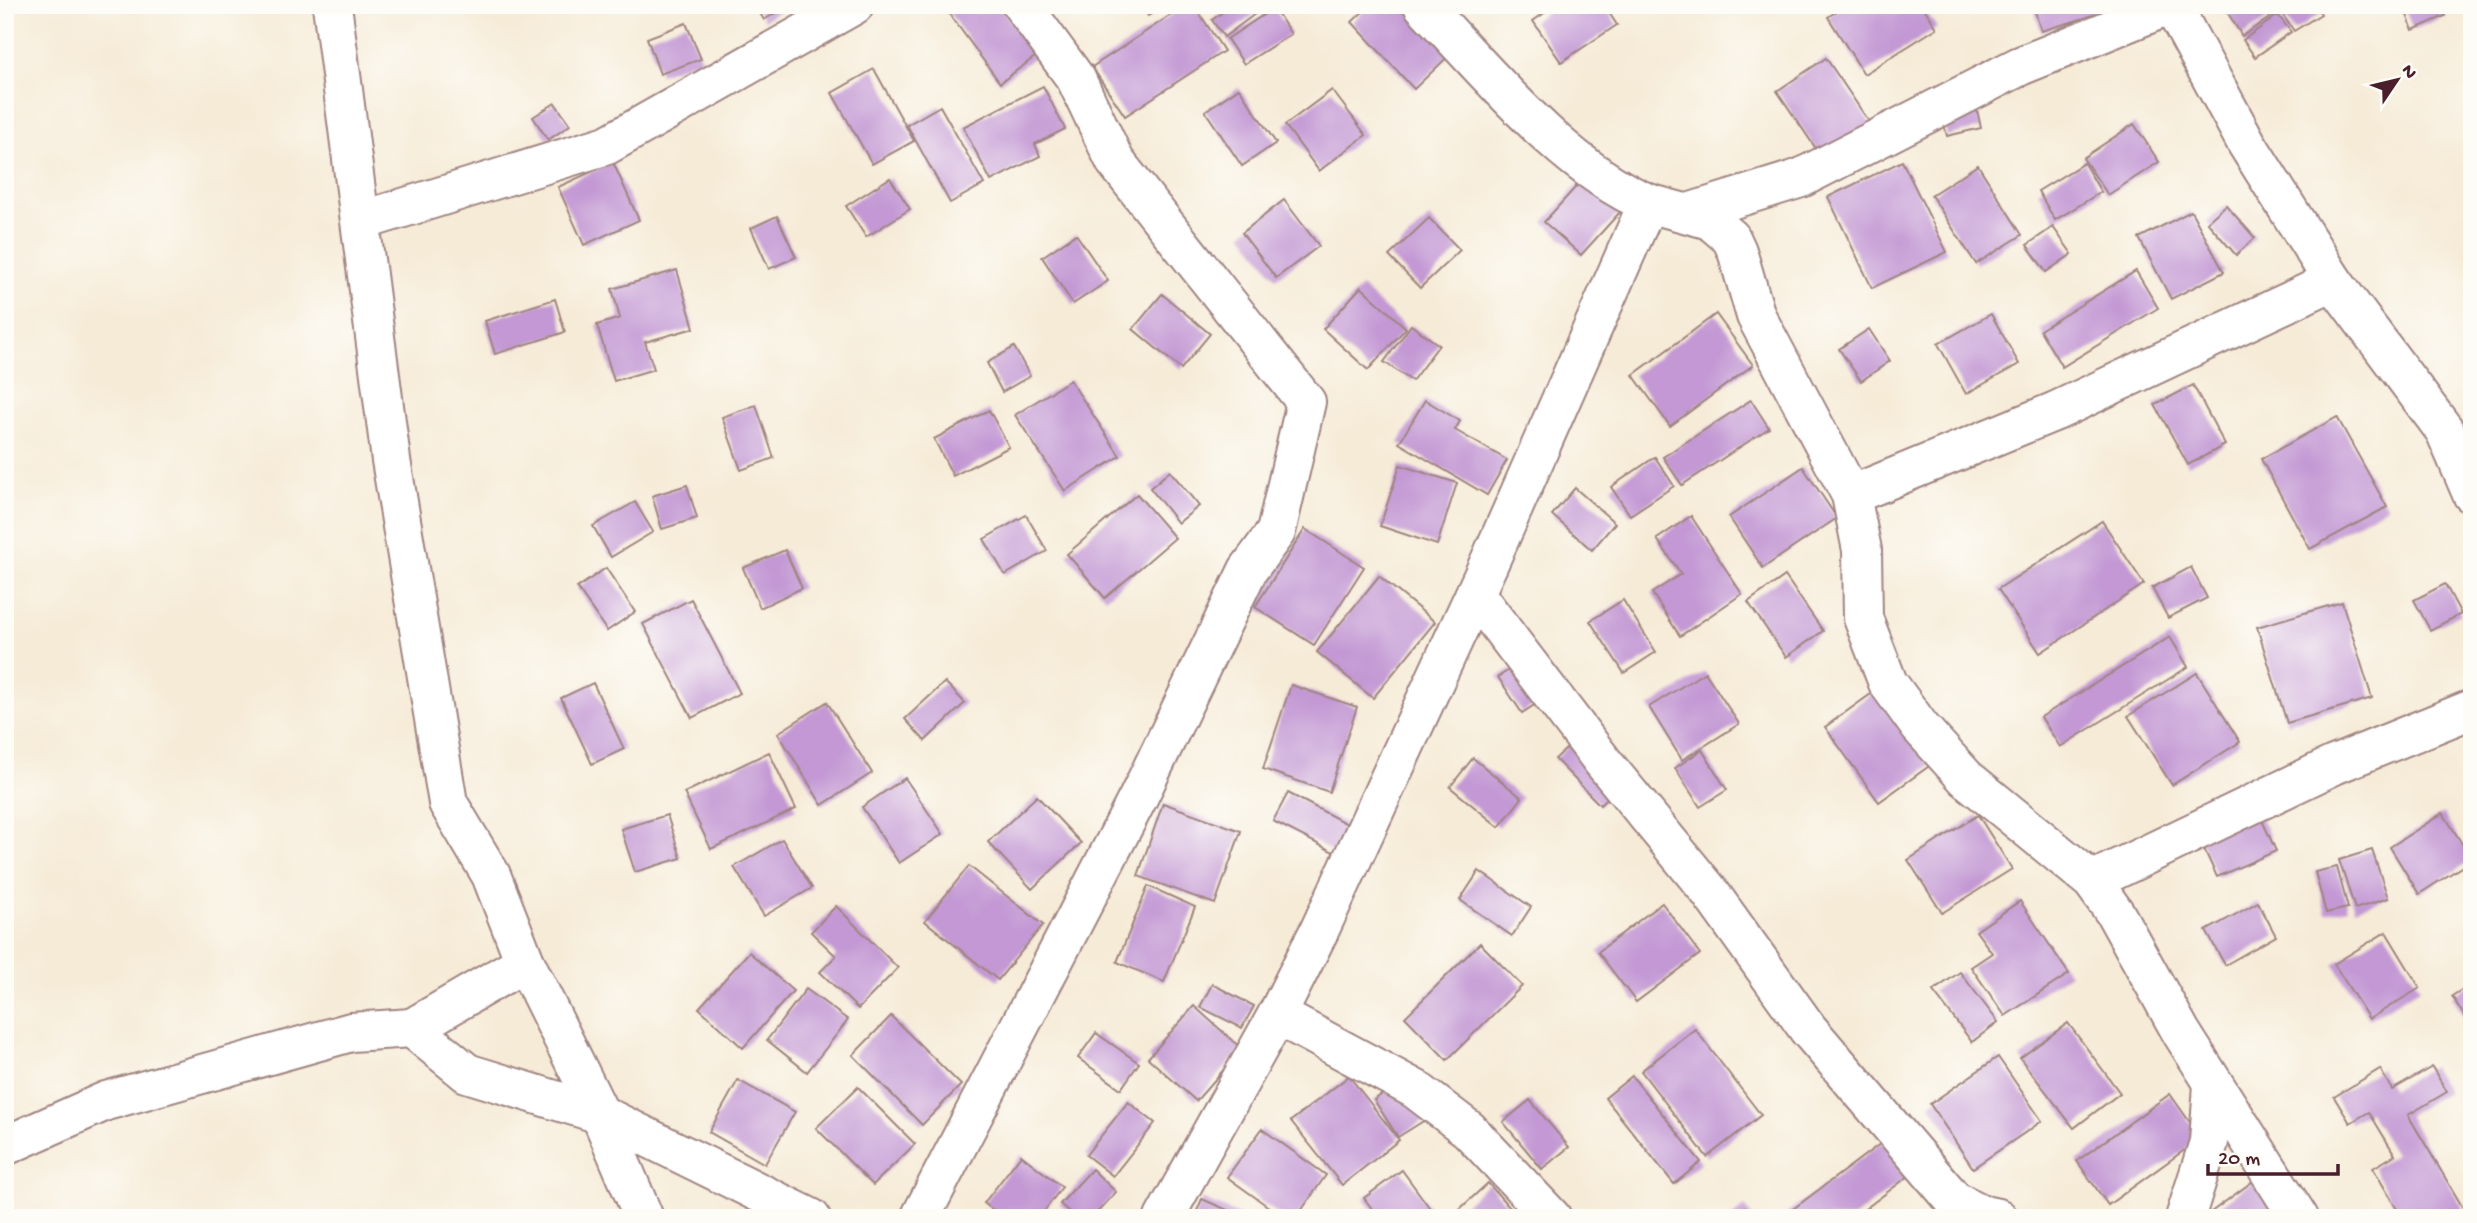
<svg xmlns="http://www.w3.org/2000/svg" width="2477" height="1223" font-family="'Gochi Hand',sans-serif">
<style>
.building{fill:#c398d4}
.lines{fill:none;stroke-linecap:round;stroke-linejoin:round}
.minor-casing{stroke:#a08581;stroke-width:42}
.minor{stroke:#fff;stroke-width:38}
</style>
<rect width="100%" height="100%" fill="#fdfcf7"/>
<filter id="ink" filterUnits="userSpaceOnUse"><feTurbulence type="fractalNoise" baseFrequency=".0143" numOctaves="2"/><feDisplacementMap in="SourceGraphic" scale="14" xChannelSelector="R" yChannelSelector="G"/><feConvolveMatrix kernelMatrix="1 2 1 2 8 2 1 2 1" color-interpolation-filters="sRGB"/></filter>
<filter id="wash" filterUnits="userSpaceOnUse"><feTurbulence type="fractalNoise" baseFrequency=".00686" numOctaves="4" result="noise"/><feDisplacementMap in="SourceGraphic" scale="28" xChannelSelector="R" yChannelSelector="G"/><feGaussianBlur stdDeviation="1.57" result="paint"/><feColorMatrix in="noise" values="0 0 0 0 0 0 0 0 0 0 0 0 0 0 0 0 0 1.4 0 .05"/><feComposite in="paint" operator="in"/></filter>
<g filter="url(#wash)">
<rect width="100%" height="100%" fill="#f6ebd7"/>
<g id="blocks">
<g class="building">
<path d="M755,5H789L764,20Z"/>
<path d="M943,5H999L1036,56L1000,83Z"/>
<path d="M1141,5H1166L1148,16Z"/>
<path d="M1186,5H1194L1224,51L1125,116L1092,67Z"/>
<path d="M1232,5H1267L1224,37L1212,20Z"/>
<path d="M1370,5H1423L1460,45L1414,89L1352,22Z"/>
<path d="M1556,5H1604L1617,25L1561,62L1533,21Z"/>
<path d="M1846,5H1922L1937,28L1864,74L1828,17Z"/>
<path d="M2033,5H2110L2112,10L2041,31Z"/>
<path d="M2223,5H2315L2321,14L2294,31L2280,11L2242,36Z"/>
<path d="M2403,5H2441L2445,16L2413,30Z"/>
<path d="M1274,8L1291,34L1244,64L1227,39Z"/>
<path d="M2278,15L2291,32L2255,57L2243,40Z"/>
<path d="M686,23L701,59L660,74L647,38Z"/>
<path d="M1826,58L1872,126L1823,159L1777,91Z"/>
<path d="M874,69L914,141L872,164L832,93Z"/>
<path d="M1043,86L1065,129L1035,144L1040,156L991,181L963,127Z"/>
<path d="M1239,88L1276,143L1242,166L1205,111Z"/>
<path d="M1332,90L1366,135L1319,171L1285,125Z"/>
<path d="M555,103L570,125L548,140L533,117Z"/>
<path d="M940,106L984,184L950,203L907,125Z"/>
<path d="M1977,110L1981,128L1947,136L1942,117Z"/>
<path d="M2134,124L2159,162L2108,195L2083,158Z"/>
<path d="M1902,161L1947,252L1872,288L1828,197Z"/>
<path d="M613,162L639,220L584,245L558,187Z"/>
<path d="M2084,163L2101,192L2055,220L2038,191Z"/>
<path d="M1978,165L2022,235L1976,264L1931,195Z"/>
<path d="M1593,168L1630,201L1581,255L1544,222Z"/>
<path d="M890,178L910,209L866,237L846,206Z"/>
<path d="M1284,200L1319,246L1276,278L1242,233Z"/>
<path d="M2226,205L2255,238L2236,255L2207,222Z"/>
<path d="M2191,211L2224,272L2171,299L2139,238Z"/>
<path d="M777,216L796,257L769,269L751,228Z"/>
<path d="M1429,218L1460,250L1420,288L1389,256Z"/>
<path d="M2053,227L2072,254L2046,272L2027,245Z"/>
<path d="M1076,234L1108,281L1073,304L1042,257Z"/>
<path d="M677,270L694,328L645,342L654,369L614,381L597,325L620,318L612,289Z"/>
<path d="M2136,271L2158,308L2062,367L2040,330Z"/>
<path d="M1361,287L1406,328L1368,370L1323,329Z"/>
<path d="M1162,294L1210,334L1181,369L1133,329Z"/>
<path d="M555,299L565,332L495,354L485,321Z"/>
<path d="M1716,314L1753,365L1670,426L1633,375Z"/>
<path d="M1991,314L2019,364L1966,394L1938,344Z"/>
<path d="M1411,325L1439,345L1412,381L1384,362Z"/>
<path d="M1869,329L1890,361L1861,381L1839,349Z"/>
<path d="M1014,347L1030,376L1002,392L987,363Z"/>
<path d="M1070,380L1120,456L1065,491L1015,415Z"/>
<path d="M2193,385L2225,445L2188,465L2155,405Z"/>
<path d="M1425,400L1460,421L1455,430L1507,460L1487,495L1399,443Z"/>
<path d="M1751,400L1769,428L1682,485L1663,457Z"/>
<path d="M756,405L774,458L741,470L722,417Z"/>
<path d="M989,410L1009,447L953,476L934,439Z"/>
<path d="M2337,417L2387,507L2310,549L2261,459Z"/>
<path d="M1655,457L1674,486L1630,515L1611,487Z"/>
<path d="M1400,465L1457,483L1437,545L1380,526Z"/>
<path d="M1803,467L1837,518L1763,568L1729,517Z"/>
<path d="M1170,471L1199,506L1178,523L1150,488Z"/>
<path d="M687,485L697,518L662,529L652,496Z"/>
<path d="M1575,488L1615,523L1592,550L1552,515Z"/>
<path d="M1137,494L1175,538L1105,598L1067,554Z"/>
<path d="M635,502L653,532L611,557L593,526Z"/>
<path d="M1026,515L1047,551L1005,575L984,539Z"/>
<path d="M1691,516L1742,594L1680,636L1652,593L1681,574L1657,539Z"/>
<path d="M2102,521L2144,584L2040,653L1998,589Z"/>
<path d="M1305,529L1364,567L1314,645L1255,607Z"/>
<path d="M785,550L802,588L760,608L743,568Z"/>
<path d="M2191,567L2207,598L2168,618L2152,588Z"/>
<path d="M606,568L635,612L607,631L577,588Z"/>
<path d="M1379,576L1435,622L1373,698L1317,652Z"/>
<path d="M1785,576L1823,631L1786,657L1748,602Z"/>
<path d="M2445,584L2461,614L2430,630L2414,600Z"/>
<path d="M691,599L740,693L692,718L643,624Z"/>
<path d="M1623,600L1656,652L1624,673L1590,621Z"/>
<path d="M2342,602L2372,698L2287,723L2257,627Z"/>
<path d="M2170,637L2188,667L2060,747L2041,717Z"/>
<path d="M1528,658L1551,694L1522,713L1498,677Z"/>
<path d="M1705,672L1739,724L1682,760L1649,707Z"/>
<path d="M2197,673L2240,742L2172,785L2128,716Z"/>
<path d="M945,682L965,703L925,741L905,719Z"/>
<path d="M593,683L624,749L592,764L561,698Z"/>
<path d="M1291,685L1357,707L1329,792L1263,769Z"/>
<path d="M1878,689L1932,764L1879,802L1825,727Z"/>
<path d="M827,702L872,773L822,805L778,733Z"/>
<path d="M1578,738L1622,784L1600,805L1555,759Z"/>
<path d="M1702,750L1727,790L1700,807L1675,768Z"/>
<path d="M769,752L796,809L711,849L684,793Z"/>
<path d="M1473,758L1522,798L1499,827L1450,787Z"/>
<path d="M905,778L943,834L899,863L862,807Z"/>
<path d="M1288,793L1351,826L1337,854L1273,821Z"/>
<path d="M1037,796L1081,843L1032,889L988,842Z"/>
<path d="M1163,803L1241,831L1215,904L1138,876Z"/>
<path d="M2257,809L2276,851L2217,877L2198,836Z"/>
<path d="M2443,813L2472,860L2419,894L2390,847Z"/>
<path d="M667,815L681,858L635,872L621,829Z"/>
<path d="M1978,815L2012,869L1942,913L1908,860Z"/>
<path d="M782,839L812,888L764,916L734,867Z"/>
<path d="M2372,850L2388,898L2355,909L2339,860Z"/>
<path d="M969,866L1043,925L998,980L925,921Z"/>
<path d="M2337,867L2348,908L2326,913L2315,872Z"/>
<path d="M1479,871L1531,907L1512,936L1460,900Z"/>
<path d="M1148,886L1195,907L1164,982L1117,962Z"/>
<path d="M2020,901L2069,974L2005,1016L1971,967L1992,953L1976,931Z"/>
<path d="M2258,902L2276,936L2225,965L2206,931Z"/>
<path d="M1662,903L1700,954L1636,1002L1598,952Z"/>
<path d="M836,906L898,968L858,1009L820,972L836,956L811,932Z"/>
<path d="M2386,932L2420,988L2369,1019L2334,964Z"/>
<path d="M1480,943L1522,986L1447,1060L1405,1017Z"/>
<path d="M749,952L793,991L743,1048L699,1008Z"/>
<path d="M1960,972L1998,1022L1972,1042L1933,991Z"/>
<path d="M2472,983V1016L2466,1019L2452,996Z"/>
<path d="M1212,984L1254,1006L1242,1028L1200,1007Z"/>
<path d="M806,989L848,1020L807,1072L767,1040Z"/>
<path d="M1194,1006L1242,1049L1196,1101L1148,1058Z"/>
<path d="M891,1016L961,1085L922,1125L853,1055Z"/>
<path d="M2068,1023L2120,1093L2074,1128L2020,1058Z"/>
<path d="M1695,1029L1761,1115L1707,1157L1641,1071Z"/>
<path d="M1096,1033L1139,1063L1121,1089L1078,1058Z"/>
<path d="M1998,1057L2042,1121L1973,1168L1930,1104Z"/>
<path d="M2432,1067L2447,1092L2408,1115L2469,1218H2402L2373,1168L2395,1155L2369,1112L2350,1123L2334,1097L2380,1069L2392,1090Z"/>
<path d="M1349,1076L1399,1140L1342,1185L1291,1121Z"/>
<path d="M1632,1076L1701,1162L1674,1184L1605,1098Z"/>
<path d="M738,1080L795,1112L765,1164L709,1132Z"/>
<path d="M1400,1082L1425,1120L1398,1137L1374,1100Z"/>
<path d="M858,1087L915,1144L873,1185L816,1128Z"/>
<path d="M2170,1094L2201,1138L2108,1205L2077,1161Z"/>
<path d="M1530,1100L1569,1147L1542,1169L1503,1122Z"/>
<path d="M1128,1102L1155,1123L1113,1176L1086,1155Z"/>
<path d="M1262,1129L1326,1175L1296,1218H1284L1227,1177Z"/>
<path d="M1884,1141L1910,1175L1853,1218H1781Z"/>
<path d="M1021,1155L1062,1187L1039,1218H1004L984,1203Z"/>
<path d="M1092,1169L1116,1192L1092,1218H1076L1060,1204Z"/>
<path d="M1402,1170L1437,1218H1379L1364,1198Z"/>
<path d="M2256,1179L2285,1218H2203Z"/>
<path d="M1488,1183L1510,1208L1500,1218H1450Z"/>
<path d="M1202,1199L1246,1218H1194Z"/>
<path d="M1745,1207L1753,1218H1731Z"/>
</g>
</g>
</g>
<g filter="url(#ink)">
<use href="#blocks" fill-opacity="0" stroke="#a08581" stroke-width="2"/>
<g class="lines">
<defs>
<g id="minor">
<path d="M332,5L391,460L448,803L491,875L525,962L600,1114L644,1218"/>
<path d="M1423,5C1485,70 1566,170 1648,203"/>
<path d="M2172,5L2247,144L2333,281L2445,431L2472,494"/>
<path d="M1688,213L1801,178L2020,66L2171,5"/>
<path d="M361,221L607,145L854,5"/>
<path d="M1851,495L2056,411L2333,281"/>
<path d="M1475,594L1603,762L1709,891L1808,1029L1954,1200L1984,1215L1998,1218"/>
<path d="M2092,881L2334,765L2472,709"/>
<path d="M1277,1015L1415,1089L1469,1130L1552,1218"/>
<path d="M412,1028L525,962"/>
<path d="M5,1146L106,1101L351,1032L412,1028L467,1073L600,1114L811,1218"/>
<path d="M920,1218L1138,798L1248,570L1276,532L1306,402L1115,161L1076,79L1022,5"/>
<path d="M1164,1218L1277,1015L1320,929L1489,563L1648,203L1710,220L1731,238L1737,251L1756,316L1851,495L1862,550L1863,618L1888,683L1920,727L1966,778L2092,881L2115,913L2181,1032L2299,1218"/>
<path d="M2185,1218L2209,1142L2213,1084"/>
</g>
</defs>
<use href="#minor" class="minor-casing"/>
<use href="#minor" class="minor"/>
</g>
</g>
<rect width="2477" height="1223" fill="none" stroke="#fdfcf7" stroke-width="28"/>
<g transform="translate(2397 80) rotate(55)" stroke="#fdfcf7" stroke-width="5" paint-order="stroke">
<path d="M0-5L12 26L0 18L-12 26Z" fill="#4a1f2b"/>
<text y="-10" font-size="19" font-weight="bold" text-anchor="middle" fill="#4a1f2b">N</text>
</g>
<path d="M2208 1164v10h130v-10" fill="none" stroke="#4a1f2b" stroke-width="3.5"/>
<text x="2218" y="1164" font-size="21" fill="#4a1f2b" stroke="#fdfcf7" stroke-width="5" paint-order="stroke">20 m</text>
</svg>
